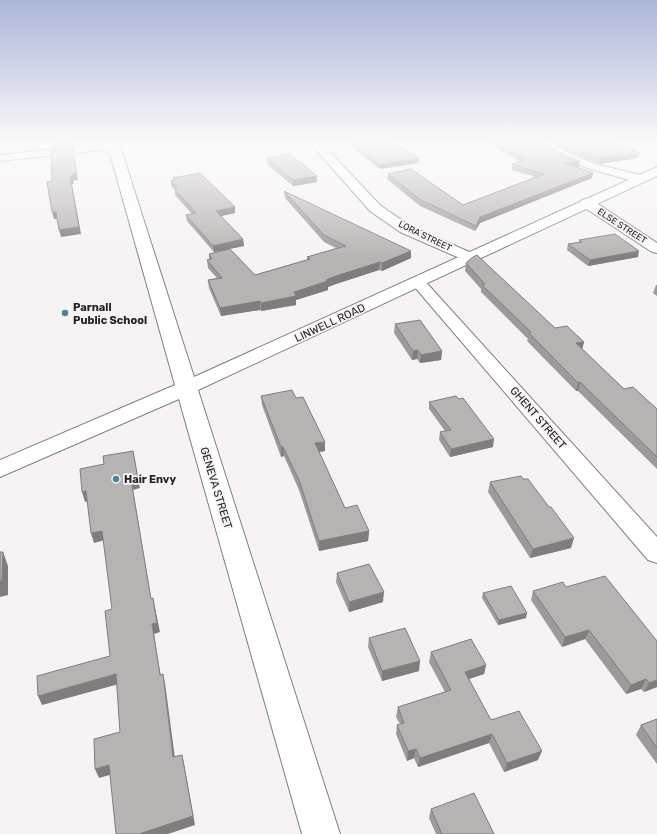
<svg xmlns="http://www.w3.org/2000/svg" width="657" height="834" font-family="Rubik,sans-serif">
<style>
.lines{fill:none;stroke-linecap:round;stroke-linejoin:round}
.street-casing{stroke:#827e7f;stroke-width:2}
.secondary-casing{stroke:#827e7f;stroke-width:2}
.street{fill:#fff;fill-rule:evenodd}
.secondary{fill:#fff;fill-rule:evenodd}
.wall{fill:#9d9a9a}
.shaded-wall{fill:#807d7d}
.building{fill:#b7b3b3;stroke:#807d7d}
.poi-dot{fill:#46889a;stroke:#f7f3f4;stroke-width:1.5}
.labels{text-anchor:middle;dominant-baseline:central;stroke-width:3.5;stroke-linejoin:round;paint-order:stroke}
.far-street-label{font-size:9px;fill:#252324;stroke:#f7f3f4}
.poi-label{font-size:11px;font-weight:bold;fill:#252324;stroke:#f7f3f4;text-anchor:start}
.street-label{font-size:11px;fill:#252324;stroke:#f7f3f4}
</style>
<rect width="100%" height="100%" fill="#f7f3f4"/>
<g class="lines">
<defs>
<g id="street">
<path d="M114,143L118,144L119,146L118,148L0,161V155Z"/>
<path d="M310,143H321L380,205L410,226L474,254L476,257L474,260L469,261L464,260L400,232L370,211Z"/>
<path d="M538,143H550L572,155L595,164L644,176L646,179L644,182L640,183L587,168L564,159Z"/>
<path d="M587,199L592,200L657,243V253L652,252L582,206L581,203L582,200Z"/>
<path d="M418,277L423,279L657,537V563L648,560L413,285L410,282L413,279Z"/>
</g>
<path id="secondary" d="M107,143H119L194,377L657,167V176L198,390L340,834H302L179,399L0,477V460L175,385Z"/>
</defs>
<use href="#street" class="street-casing"/>
<use href="#secondary" class="secondary-casing"/>
<use href="#street" class="street"/>
<use href="#secondary" class="secondary"/>
</g>
<g class="wall">
<path d="M347,143H398V145L419,158L418,163L380,169L351,147V145Z"/>
<path d="M487,143H544L579,167H576L593,173L592,178L480,223L475,231L420,206L387,179L388,174L463,205L536,177L512,170V164L520,161Z"/>
<path d="M552,143H618L637,158L600,164L573,154Z"/>
<path d="M267,158L317,176V182L293,186L267,164Z"/>
<path d="M173,178L235,213L221,216L243,239L244,246L214,252L187,221L186,215L192,214L175,195V190L171,186V181L173,180Z"/>
<path d="M284,191L411,251V258L382,271L379,270L336,284L328,287V290L296,300V305L261,311L260,310L221,316L209,288L208,280L217,278L208,268L207,260L209,259V254L255,275L307,260V257L336,248L324,242L285,198Z"/>
<path d="M579,240L638,257L588,266L567,250L568,244L579,242Z"/>
<path d="M466,263L555,328L584,342L582,349L624,389L657,409V469L578,391H576L527,341L528,339L481,292V289L465,271Z"/>
<path d="M656,285H657V296L653,293Z"/>
<path d="M395,324L442,351L441,360L420,363L417,359L412,360L394,333Z"/>
<path d="M261,396L296,398L325,451L319,452L345,508L369,531L368,541L319,551L299,490L284,456L281,457L262,405Z"/>
<path d="M429,402L493,447L450,457L439,440L440,432L445,431L429,409Z"/>
<path d="M523,479L549,507L571,548L530,558L488,492L490,482Z"/>
<path d="M337,573L383,602L349,612L336,582Z"/>
<path d="M566,587L657,641V687L644,692L641,689L626,694L585,639L562,647L531,600L533,591Z"/>
<path d="M483,593L526,618L498,625L482,598Z"/>
<path d="M369,638L419,671L382,681L368,647Z"/>
<path d="M431,652L486,665L484,674L469,679L491,720L538,760L504,772L489,743L418,767L414,758L407,761L396,734L397,725L400,724L396,717L398,707L445,692L429,662Z"/>
<path d="M657,719V764L636,735L641,725Z"/>
<path d="M431,809L494,834H436L429,818Z"/>
</g>
<g class="shaded-wall">
<path d="M0,143H12L1,144V146H0Z"/>
<path d="M51,143H73V146L52,148Z"/>
<path d="M73,148L78,180L73,181L74,184H72L81,234L61,237L59,230L70,177Z"/>
<path d="M639,153L637,158L600,164L601,158Z"/>
<path d="M419,158L418,163L380,169V165Z"/>
<path d="M580,161L579,167L564,169L565,163Z"/>
<path d="M593,173L592,178L480,223L475,231L476,226L480,217Z"/>
<path d="M317,176V182L293,186V180Z"/>
<path d="M235,207V213L217,217L216,211Z"/>
<path d="M52,212H56L58,219H54Z"/>
<path d="M243,239L244,246L214,252L213,246Z"/>
<path d="M411,251V258L382,271V263Z"/>
<path d="M639,251L638,257L588,266L590,260Z"/>
<path d="M380,262L379,270L336,284L328,287V290L296,300V305L261,311V303L294,292L336,276Z"/>
<path d="M260,301V310L221,316L220,308Z"/>
<path d="M584,342L582,350L576,343Z"/>
<path d="M418,350L417,359L412,360L413,351Z"/>
<path d="M442,351L441,360L420,363L421,355Z"/>
<path d="M580,382L578,391H576L578,383Z"/>
<path d="M494,439L493,447L450,457L451,449Z"/>
<path d="M325,442V451L315,453V443Z"/>
<path d="M281,447H283L284,456L281,457Z"/>
<path d="M133,451L140,488L133,490L153,609L151,599L131,480Z"/>
<path d="M86,491L89,501L85,502L82,492Z"/>
<path d="M102,531L105,540L94,543L91,533Z"/>
<path d="M369,531L368,541L319,551V541Z"/>
<path d="M574,538L571,548L530,558L533,549Z"/>
<path d="M3,552L8,566V595L0,597V582Z"/>
<path d="M384,592L383,602L349,612V602Z"/>
<path d="M153,598L160,632L154,634L162,684L160,675L152,624Z"/>
<path d="M527,613L526,618L498,625L499,620Z"/>
<path d="M589,630L585,639L562,647L565,637Z"/>
<path d="M420,661L419,671L382,681V671Z"/>
<path d="M486,665L484,674L463,681L465,672Z"/>
<path d="M116,674L119,684L42,705L38,696Z"/>
<path d="M163,674L165,683L176,766L173,757Z"/>
<path d="M646,679L641,689L626,694L631,685Z"/>
<path d="M657,680V687L644,692L649,683Z"/>
<path d="M492,734L489,743L418,767L420,758Z"/>
<path d="M416,749L414,758L407,761L408,751Z"/>
<path d="M542,751L538,760L504,772L507,763Z"/>
<path d="M182,755L184,764L195,825L168,834H139Z"/>
<path d="M109,765L113,774L99,778L95,769Z"/>
</g>
<g class="building">
<path d="M351,143H396H394L419,158L380,165Z"/>
<path d="M497,143H544L564,155L580,161L565,163L593,173L480,217L476,226L421,200L388,174L411,169L463,205L544,174L512,164L526,159Z"/>
<path d="M563,143H618L639,153L601,158L574,149Z"/>
<path d="M73,148L76,174H72V177H70L79,227L59,230L56,212H52L47,182L52,181L51,150Z"/>
<path d="M290,154L317,176L293,180L267,158Z"/>
<path d="M200,173L235,207L216,211L243,239L213,246L186,215L196,213L175,190L177,188L171,181L175,180L173,178Z"/>
<path d="M284,191L411,251L382,263L380,262L336,276L326,280L328,281L294,292L296,296L261,303L260,301L220,308L208,280L222,278L207,260L212,259L209,254L230,249L255,275L310,259L307,257L346,246L324,235Z"/>
<path d="M615,234L639,251L590,260L568,244L582,242L579,240Z"/>
<path d="M477,255L555,328L567,326L584,342L576,343L624,389L633,387L657,409V457L580,382L578,383L529,333L531,332L482,285L485,284L466,263L473,257Z"/>
<path d="M420,320L442,351L421,355L418,350L413,351L395,324Z"/>
<path d="M292,390L296,398L303,397L325,442L315,443L345,508L357,505L369,531L319,541L299,480L283,447H281L261,396Z"/>
<path d="M456,396L459,399L463,398L494,439L451,449L440,432L451,430L429,402Z"/>
<path d="M133,451L138,479L131,480L151,599L153,598L157,623L152,624L160,675L163,674L173,757L182,755L193,816L139,834H116L109,765L95,769L94,739L120,732L116,674L38,696L37,676L110,656L105,611L112,609L102,531L91,533L86,491L82,492L80,469L104,464L103,456Z"/>
<path d="M521,476L523,479H528L549,507H551L574,538L533,549L490,482Z"/>
<path d="M0,552H3L2,581L0,582Z"/>
<path d="M369,564L384,592L349,602L337,573Z"/>
<path d="M605,576L657,641V680L649,683L646,679L631,685L589,630L565,637L533,591L563,582L566,587Z"/>
<path d="M511,586L527,613L499,620L483,593Z"/>
<path d="M405,628L420,661L382,671L369,638Z"/>
<path d="M471,639L486,665L465,672L491,720L519,711L542,751L507,763L492,734L420,758L416,749L408,751L397,725L404,723L398,707L451,690L431,652Z"/>
<path d="M657,719V748L641,725Z"/>
<path d="M474,793L494,834H442L431,809Z"/>
</g>
<linearGradient id="sky" x2="0" y2="1"><stop stop-color="#acb5d8"/><stop offset="0.55" stop-color="#fbfafa"/><stop offset="1" stop-color="#fbfafa" stop-opacity="0"/></linearGradient>
<rect width="657" height="259" fill="url(#sky)"/>
<g class="poi-dot">
<circle cx="65" cy="313" r="4"/>
<circle cx="116" cy="479" r="4"/>
</g>
<g class="labels">
<g class="far-street-label">
<text transform="translate(622 226) rotate(33)">ELSE STREET</text>
<text transform="translate(425 236) rotate(26)">LORA STREET</text>
</g>
<g class="poi-label">
<text x="73" y="307">Parnall<tspan x="73" dy="13">Public School</tspan></text>
<text x="124" y="479">Hair Envy</text>
</g>
<g class="street-label">
<text transform="translate(330 323) rotate(-25)">LINWELL ROAD</text>
<text transform="translate(538 418) rotate(49)">GHENT STREET</text>
<text transform="translate(216 488) rotate(73)">GENEVA STREET</text>
</g>
</g>
</svg>
